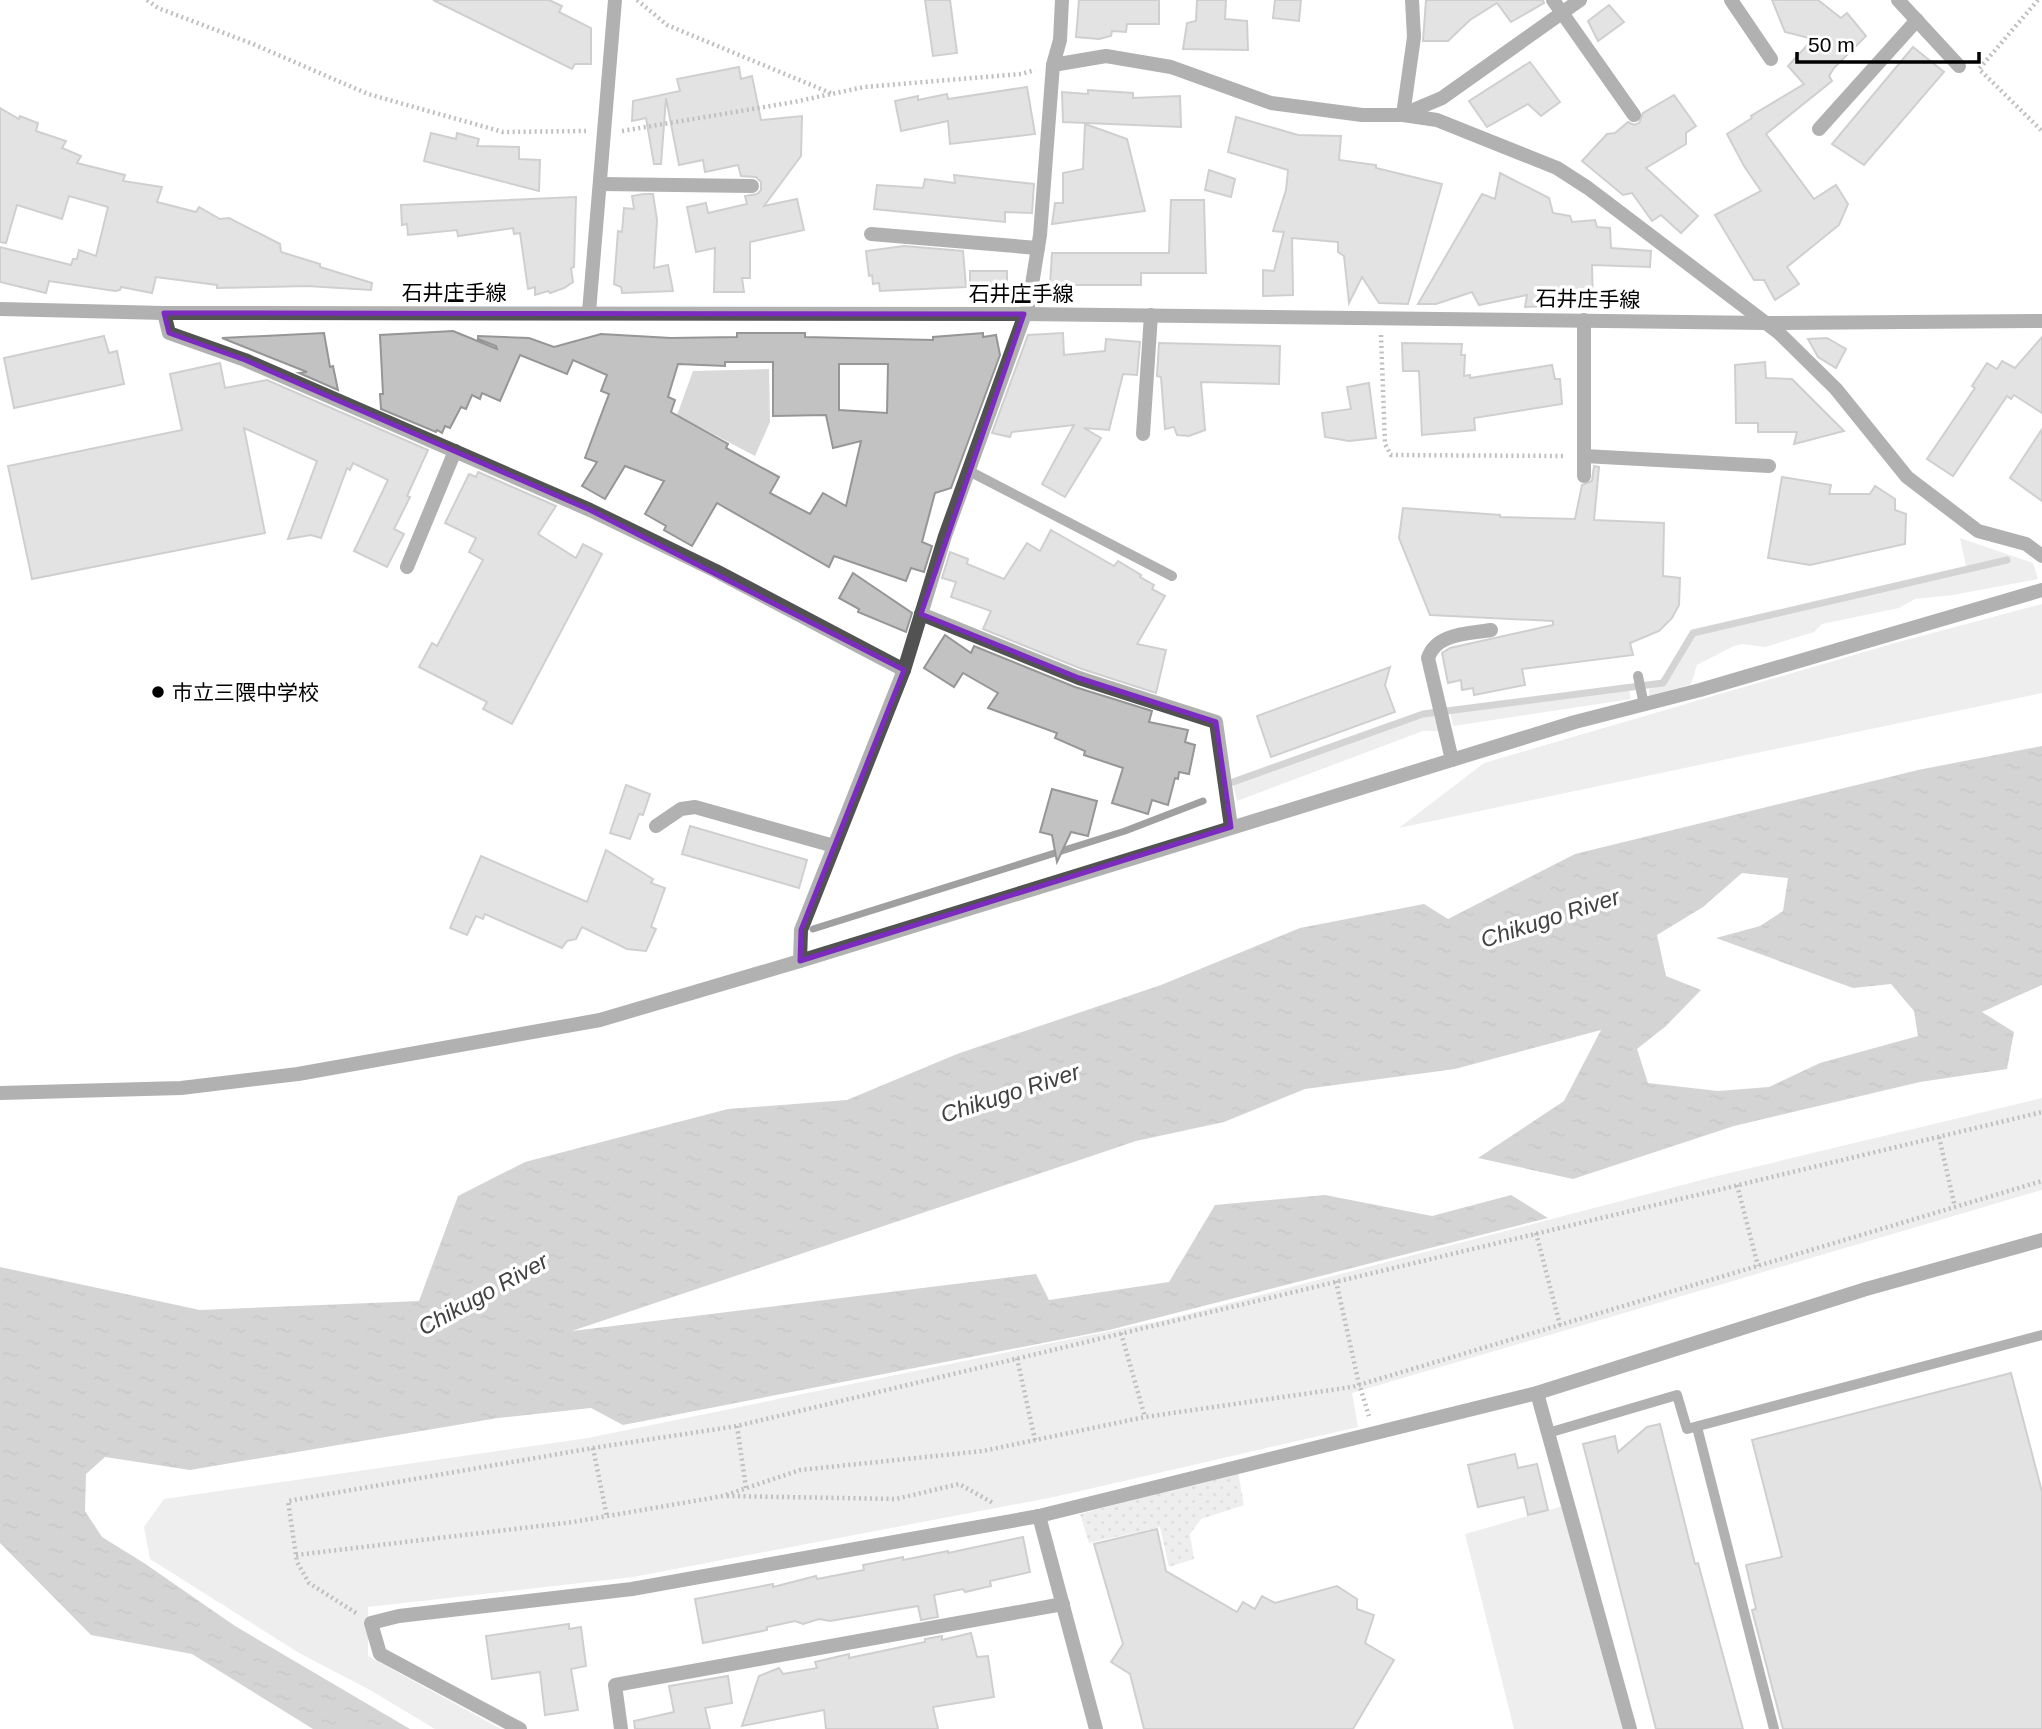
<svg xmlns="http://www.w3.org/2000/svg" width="2042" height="1729" font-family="Helvetica,'Noto Sans JP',sans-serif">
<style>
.green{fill:#d9d9d9}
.garden{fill:url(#garden-dots)}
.water{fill:url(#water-ripples);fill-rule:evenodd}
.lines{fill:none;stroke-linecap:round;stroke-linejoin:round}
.stream{stroke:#a0a0a0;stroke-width:7}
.building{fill:#c2c2c2;stroke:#969696;stroke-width:2;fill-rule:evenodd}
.path{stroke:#747474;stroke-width:4.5;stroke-dasharray:2 3.5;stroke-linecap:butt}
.service{stroke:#525252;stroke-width:10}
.minor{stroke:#525252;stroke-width:14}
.tertiary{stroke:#525252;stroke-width:14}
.marked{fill:none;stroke:#7b2cbf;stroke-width:5;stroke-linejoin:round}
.poi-dot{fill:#000;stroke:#fff;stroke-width:2.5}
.labels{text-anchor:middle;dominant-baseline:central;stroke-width:7;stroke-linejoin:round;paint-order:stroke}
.street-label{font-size:21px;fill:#000;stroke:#fff}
.poi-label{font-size:21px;fill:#000;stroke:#fff;text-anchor:start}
.water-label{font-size:23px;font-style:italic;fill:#414141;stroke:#fff}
</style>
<defs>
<pattern id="garden-dots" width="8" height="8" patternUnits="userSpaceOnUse" patternTransform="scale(1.75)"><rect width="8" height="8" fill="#d9d9d9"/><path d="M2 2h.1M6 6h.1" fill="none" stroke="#b8b8b8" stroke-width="1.8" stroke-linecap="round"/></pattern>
<pattern id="water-ripples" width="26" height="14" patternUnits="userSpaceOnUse" patternTransform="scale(1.75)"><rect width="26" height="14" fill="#a0a0a0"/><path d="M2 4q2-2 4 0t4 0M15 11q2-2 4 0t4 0" fill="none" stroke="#888"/></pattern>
</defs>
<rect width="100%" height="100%" fill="#fff"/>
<g class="green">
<path d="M769,369L770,422L755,456L677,415L693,371Z"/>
<path d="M1960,538L2033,563L2038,579L1953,595L1915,599L1899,608L1822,624L1814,632L1765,647L1743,644L1734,646L1697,665L1691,684L1649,697V689L1665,684L1694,635L1967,571Z"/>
<path d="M2042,604V693L1399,828L1484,763L1895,643Z"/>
<path d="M1629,690L1631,699L1453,726L1450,712Z"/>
<path d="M1424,716H1434L1439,731H1423L1237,801L1233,785Z"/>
<path d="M2042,1098V1190L1352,1393L1358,1427L1054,1497L633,1577L368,1607V1656L501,1729H435L370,1690L299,1653L150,1559L144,1527L164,1499L588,1438L1164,1320L1717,1176Z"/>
<path d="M1563,1506L1626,1729H1514L1465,1534Z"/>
</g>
<path class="garden" d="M1238,1472L1244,1505L1201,1519L1190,1534L1194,1559L1169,1567L1160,1527L1089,1543L1080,1514Z"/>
<path class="water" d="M2042,746V985L1982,1012L2014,1032L2007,1069L1920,1082L1734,1126L1573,1179L1478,1158L1564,1101L1601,1030L1455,1069L1305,1089L1224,1122L1136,1141L572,1331L1036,1274L1049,1300L1169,1282L1215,1205L1325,1195L1432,1216L1511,1195L1548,1218L1109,1330L623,1425L591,1408L498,1418L190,1470L105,1457L86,1474L85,1511L102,1537L144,1563L235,1626L410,1729H313L192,1654L91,1635L0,1543V1267L200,1310L419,1301L458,1196L525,1162L728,1109L847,1100L957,1054L1161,985L1300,928L1424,904L1448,919L1575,854L1918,770ZM1742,873L1788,878L1783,911L1760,926L1716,938L1853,988L1891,984L1914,1011L1918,1036L1820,1063L1769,1087L1718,1091L1648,1083L1637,1049L1666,1026L1701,990L1666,976L1657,935L1703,907Z"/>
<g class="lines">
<g class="stream">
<path d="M1233,782L1423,714L1663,683L1693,633L2007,560"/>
<path d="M813,929L1125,831L1203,801"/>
</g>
</g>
<g class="building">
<path d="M433,0H549L562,6L559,12L591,28V64H575L572,69Z"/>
<path d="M925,0H950L957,53L933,56Z"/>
<path d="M1079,0H1159V24H1127L1126,32L1112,31L1111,36L1099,39L1076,37Z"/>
<path d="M1197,0H1226L1225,19L1247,21L1248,50L1183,49L1187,23L1196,21Z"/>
<path d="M1275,0H1301L1299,21L1273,18Z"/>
<path d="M1426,0H1543L1544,3L1511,22L1497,3L1470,20L1448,41H1423Z"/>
<path d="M1772,0H1818L1841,18L1847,13L1866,36L1834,68L1829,76L1832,81L1766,134L1814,199L1836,185L1848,204L1839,225L1787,267L1799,284L1775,300L1764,280H1754L1715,215L1761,191L1744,166L1727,134L1752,118L1751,116L1804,84L1788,66L1813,39L1785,32Z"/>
<path d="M1609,5L1624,22L1598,41L1588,21Z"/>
<path d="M1913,47L1944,72L1864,165L1832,144Z"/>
<path d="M1530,62L1560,102L1541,116L1528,104L1487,127L1469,101Z"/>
<path d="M739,67L741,79L752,76L761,120L802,116L801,156L764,206L797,199L804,230L750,242V278H742L744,292H714L715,248L696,252L687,207L706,203L708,213L747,204L745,196L757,194L761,190V182L756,177L741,176L738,165L705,172L703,160L679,165L666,98L661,164H654L646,118L632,121L633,101L680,91L677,79Z"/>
<path d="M1027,87L1035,134L950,144L948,121L901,131L895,101L918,96V100L947,94L948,99Z"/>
<path d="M1088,90L1133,93V98L1180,96L1181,127L1063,122L1062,92L1088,94Z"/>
<path d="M1674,95L1696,126L1686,133V144L1646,168L1698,216L1681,233L1661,215L1652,221L1632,193L1623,195L1582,161L1607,134L1615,133L1628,122L1634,125L1639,123L1643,113Z"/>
<path d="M0,108L19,119L20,116L38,123L36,131L66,141L62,148L81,156L77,163L125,175L123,181L162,187L157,202L196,212L199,207L220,219L229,218L280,244L281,252L320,264V267L372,283L371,290L307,286L217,288V285L156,277L152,293L121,287L120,290L115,291L49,281L46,293L0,282V247L71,265L73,259H77L79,250L96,256L108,207L69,196L62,219L17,205L6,243L0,242Z"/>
<path d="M1236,117L1298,135L1341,136L1339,160L1376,165V168L1442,184L1408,304L1379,303L1362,277L1349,303L1344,256L1338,252V242L1292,238L1293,295L1263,296V270L1274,271L1284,232L1273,231L1286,190L1288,170L1228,152Z"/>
<path d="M1085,124L1127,139L1145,211L1052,224L1055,203H1063V173L1083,169Z"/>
<path d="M431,133L456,139L457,133L479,139L477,146L519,147V159L540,160L539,191L424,161Z"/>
<path d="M1209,170L1235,179L1231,197L1205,190Z"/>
<path d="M1500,173L1549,198L1553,213L1570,216L1572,222L1595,220L1597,227L1610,228L1611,248L1651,251L1650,267L1592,265L1593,305L1525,307L1527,295L1479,305L1472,292L1436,304H1418L1482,194L1495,199Z"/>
<path d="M954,175L1034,184L1032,213L1005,212V222L874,209L877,185L923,188L925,179L955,183Z"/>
<path d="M644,194H653L657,220L654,268L668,265L673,291L622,293L621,287L614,284L618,231L622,232L624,208L634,209L632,196Z"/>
<path d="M576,197L574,267L571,268L573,282L564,288L550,293L548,291L535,295V287L528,289L520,233L514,234L513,228L458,236L457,230L408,235L407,224L402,225L401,205Z"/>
<path d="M1171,200H1204L1206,273H1141V285H1050L1052,253H1169Z"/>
<path d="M904,246L963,251L966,287L880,291L879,283L873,284L872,275L869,276L866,251Z"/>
<path d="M970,271H1007V290L970,289Z"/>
<path d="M453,331L497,349L496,346L478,339V336L529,338L554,347L601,334L671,338L737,337V333H805V337L933,340V337L983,333V337L996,335L1000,355L951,488L935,493L922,542L932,546L924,572L911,568L906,581L834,556L829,567L717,503L692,546L664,530L666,526L645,514L664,481L625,466L605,499L582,486L597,462L585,458L609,394L601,391L607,375L573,360L567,374L520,355L500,401L482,393L480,399L472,395L466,409L461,407L450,428L445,426L442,433L437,430L436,432L381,409L380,394H383L380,335ZM725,362H773V416L826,415L833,448L861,441L846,506L823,493L810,514L770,493L779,477L726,448L728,444L671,412L675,400L668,397L678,364L725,366ZM839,364H888L887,413L839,410Z"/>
<path d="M324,333L330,367L333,366L338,390L299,373L307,372L222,338Z"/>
<path d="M1063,333L1064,355L1105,351L1106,339L1140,342L1137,375L1123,374L1109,430L1084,428L1101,438L1065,497L1042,484L1074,425L1012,432L1010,437L992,433L1028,335Z"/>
<path d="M104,336L109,353L117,351L124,384L14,408L4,358Z"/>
<path d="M2042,337V413L2014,395L2011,399L2007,396L1953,476L1927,459L1975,388L1972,386L1987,363L1997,369L2002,361L2015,368Z"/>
<path d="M1827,338L1846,349L1836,368L1818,357L1808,339Z"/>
<path d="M1159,343L1280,346L1279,384L1201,382L1205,430L1189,436L1177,435L1174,427L1165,429L1161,377L1157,376Z"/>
<path d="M1402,343L1462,344L1461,355H1465L1464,376L1470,375V378L1552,365L1555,379H1560L1562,404L1474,418L1475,430L1422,435L1419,371H1403Z"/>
<path d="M1765,362L1766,378L1792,379L1844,431L1794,444L1797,432H1758V423H1736L1735,365Z"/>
<path d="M220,363L225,388L267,380L428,450L407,496L410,497L394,529L404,534L387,567L354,551L388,480L353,463L350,470L347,468L321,538L311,535L288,539L317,461L244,428L265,533L32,579L8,466L182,430L170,374Z"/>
<path d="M1369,383L1376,438L1349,441L1325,437L1322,413L1351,409L1347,387Z"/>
<path d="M2042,429V501L2010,478Z"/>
<path d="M1594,466L1599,467L1594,520L1664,523L1663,576L1680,578L1679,605L1672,618L1659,631L1630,643L1633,655L1522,669L1525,685L1474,695L1473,688L1462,690L1461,680L1448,683L1442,653L1450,648L1553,625V621L1430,615L1399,538L1403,508L1500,515V517L1575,519L1582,485L1592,481Z"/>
<path d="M478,472L556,506L538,534L576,558L583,544L602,554L512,724L483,709L487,702L419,667L432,643L437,646L483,560L469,552L476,538L445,523L469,474L476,477Z"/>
<path d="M1782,477L1831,485L1829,494H1870L1875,486L1895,499V510L1906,514L1905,544L1810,565L1768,558Z"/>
<path d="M1051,530L1114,566L1118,561L1141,575L1140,577L1154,585L1152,589L1165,596L1137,644L1166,650L1156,693L1082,669L983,629L991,611L951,597L956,582L942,578L950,552L968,559L967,564L1004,579L1027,543L1040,551Z"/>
<path d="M853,573L912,613L906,632L858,612L859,609L839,598Z"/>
<path d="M945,635L971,653L974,646L1075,687L1152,711L1149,722L1188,730L1185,742L1195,745L1189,774L1179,772L1178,779L1175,778L1168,805L1152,800L1148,814L1112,803L1123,768L1084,755L1085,751L1055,738L1057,733L988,708L998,693L963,673L954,687L924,668Z"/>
<path d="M1390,667L1385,685L1395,712L1271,757L1257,716Z"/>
<path d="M626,785L650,794L643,815L639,814L630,839L610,833Z"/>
<path d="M1052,789L1097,801L1088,836L1071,832L1057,862L1052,835L1040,832Z"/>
<path d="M690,826L807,860L799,888L682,854Z"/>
<path d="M606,850L653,879L651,883L665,888L651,927L656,929L646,951L627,949L582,927L576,939L567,941L562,948L485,914L483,919L476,916L467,935L450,928L481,856L587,902Z"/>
<path d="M2011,1373L2042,1492V1729H1783L1752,1610L1756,1609L1746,1565L1782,1557L1752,1440Z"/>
<path d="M1660,1424L1695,1564L1698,1563L1743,1729H1656L1583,1444L1615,1436L1618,1452L1647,1427Z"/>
<path d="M1515,1454L1518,1468L1537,1464L1548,1510L1528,1515L1524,1497L1478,1507L1468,1465Z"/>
<path d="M1157,1529L1166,1571L1237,1612L1243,1602L1255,1609L1262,1596L1275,1603L1337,1586L1357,1599V1609L1374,1615L1365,1643L1394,1660L1353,1729H1144L1130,1674L1111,1662L1123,1644L1094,1544Z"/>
<path d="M1023,1537L1030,1572L990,1581L991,1586L965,1592L963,1589L934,1595L938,1617L921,1620L918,1606L830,1621L819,1619L803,1624L795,1621L767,1627V1630L703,1643L695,1599L773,1584V1587L816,1576L817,1579L864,1570L863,1565L903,1557V1560L948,1551V1553Z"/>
<path d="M569,1624V1629L581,1627L586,1666L571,1669L578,1710L545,1715L540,1672L492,1679L486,1636Z"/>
<path d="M971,1633L977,1657L988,1656L994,1697L933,1707L938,1729H826L824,1710L742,1726L759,1676L779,1668L783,1674L817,1668L815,1662L849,1654V1658L925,1642V1639L942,1636V1640Z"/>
<path d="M728,1676L732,1703L705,1708L710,1729H635L634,1721L674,1712L669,1686Z"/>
</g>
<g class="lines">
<g class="path">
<path d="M147,0L158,8L253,44L368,94L503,132L586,131"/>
<path d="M637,0L667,25L833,94"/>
<path d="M2038,0L1979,69L2042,131"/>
<path d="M622,131L794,102L864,87L1021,74L1035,70"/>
<path d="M1381,335L1385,444L1391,455L1565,456"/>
<path d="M1939,1137L1955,1207"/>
<path d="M1737,1185L1758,1266"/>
<path d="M1536,1233L1560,1325"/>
<path d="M1336,1281L1359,1384L1369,1416"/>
<path d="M1121,1333L1145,1417"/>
<path d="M1017,1358L1035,1440"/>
<path d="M737,1426L746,1488"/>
<path d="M593,1448L607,1517"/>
<path d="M727,1496L896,1499L959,1484L995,1504"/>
<path d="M296,1555L573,1522L723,1496L800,1470L983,1451L1145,1417L1352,1387L2042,1181"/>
<path d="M356,1613L309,1583L297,1562L288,1501L593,1448L737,1426L2042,1112"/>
</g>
<g class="service">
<path d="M969,471L1172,576"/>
<path d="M1638,676L1644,705"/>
<path d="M1697,1427L1774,1729"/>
<path d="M1548,1433L1677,1395L1687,1429L2042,1335"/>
</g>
<g class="minor">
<path d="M1553,0L1634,115"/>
<path d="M1731,0L1771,59"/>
<path d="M1898,0L1959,66"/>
<path d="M1053,65L1106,56L1171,67L1271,103L1362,115H1403L1437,120L1557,168L1588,188L1779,333L1836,389L1907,477L1978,531L2026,544L2042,556"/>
<path d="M1404,114L1442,98L1580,0"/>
<path d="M1403,115L1414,37L1412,0"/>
<path d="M1819,129L1917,20"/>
<path d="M600,184L752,186"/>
<path d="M871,234L1038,248"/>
<path d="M164,313L169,333L245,360L590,510L716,571L904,670"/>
<path d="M1143,434L1151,315"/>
<path d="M1584,456L1769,466"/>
<path d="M1584,476V320"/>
<path d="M407,567L455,451"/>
<path d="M921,614L1079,678L1216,722L1231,827"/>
<path d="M1452,760L1428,658C1436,633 1468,634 1491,630"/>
<path d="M656,826L681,809L695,807L834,846"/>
<path d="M800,961L801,930L904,670L945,536L1029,303L1040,235L1053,65L1060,40L1062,0"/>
<path d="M0,1093L181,1088L298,1074L600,1020L800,961L1575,722L1700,690L2042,590"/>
<path d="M1537,1393L1630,1729"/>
<path d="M1039,1516L1096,1729"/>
<path d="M520,1729L380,1654L371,1623L399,1616L632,1589L1039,1516L1537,1393L1866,1289L2042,1240"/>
<path d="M621,1729L615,1685L1063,1604"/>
</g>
<g class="tertiary">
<path d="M0,309L164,313L1024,314L1766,323L2042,321"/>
<path d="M589,312L615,0"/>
</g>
</g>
<path d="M0 0H2042V1729H0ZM164,313L1024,314L921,614L1079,678L1216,722L1231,827L800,961L801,930L904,670L590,510L245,360L169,333Z" fill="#fff" fill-opacity=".55" fill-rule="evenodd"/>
<path class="marked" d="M164,313L1024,314L921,614L1079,678L1216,722L1231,827L800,961L801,930L904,670L590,510L245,360L169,333Z"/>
<circle class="poi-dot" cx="158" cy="692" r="7"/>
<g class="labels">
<g class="street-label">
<text x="454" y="292">石井庄手線</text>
<text x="1021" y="293">石井庄手線</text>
<text transform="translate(1588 299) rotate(1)">石井庄手線</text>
</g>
<g class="poi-label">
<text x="172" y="692">市立三隈中学校</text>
</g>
<g class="water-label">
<text transform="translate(1550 918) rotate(-18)">Chikugo River</text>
<text transform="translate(1010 1093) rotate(-18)">Chikugo River</text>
<text transform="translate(483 1294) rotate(-29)">Chikugo River</text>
</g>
</g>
<path d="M1797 52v10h182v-10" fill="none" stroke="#000000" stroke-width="3.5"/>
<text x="1808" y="52" font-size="21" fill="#000000" stroke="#ffffff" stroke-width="5" paint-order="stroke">50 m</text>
</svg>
